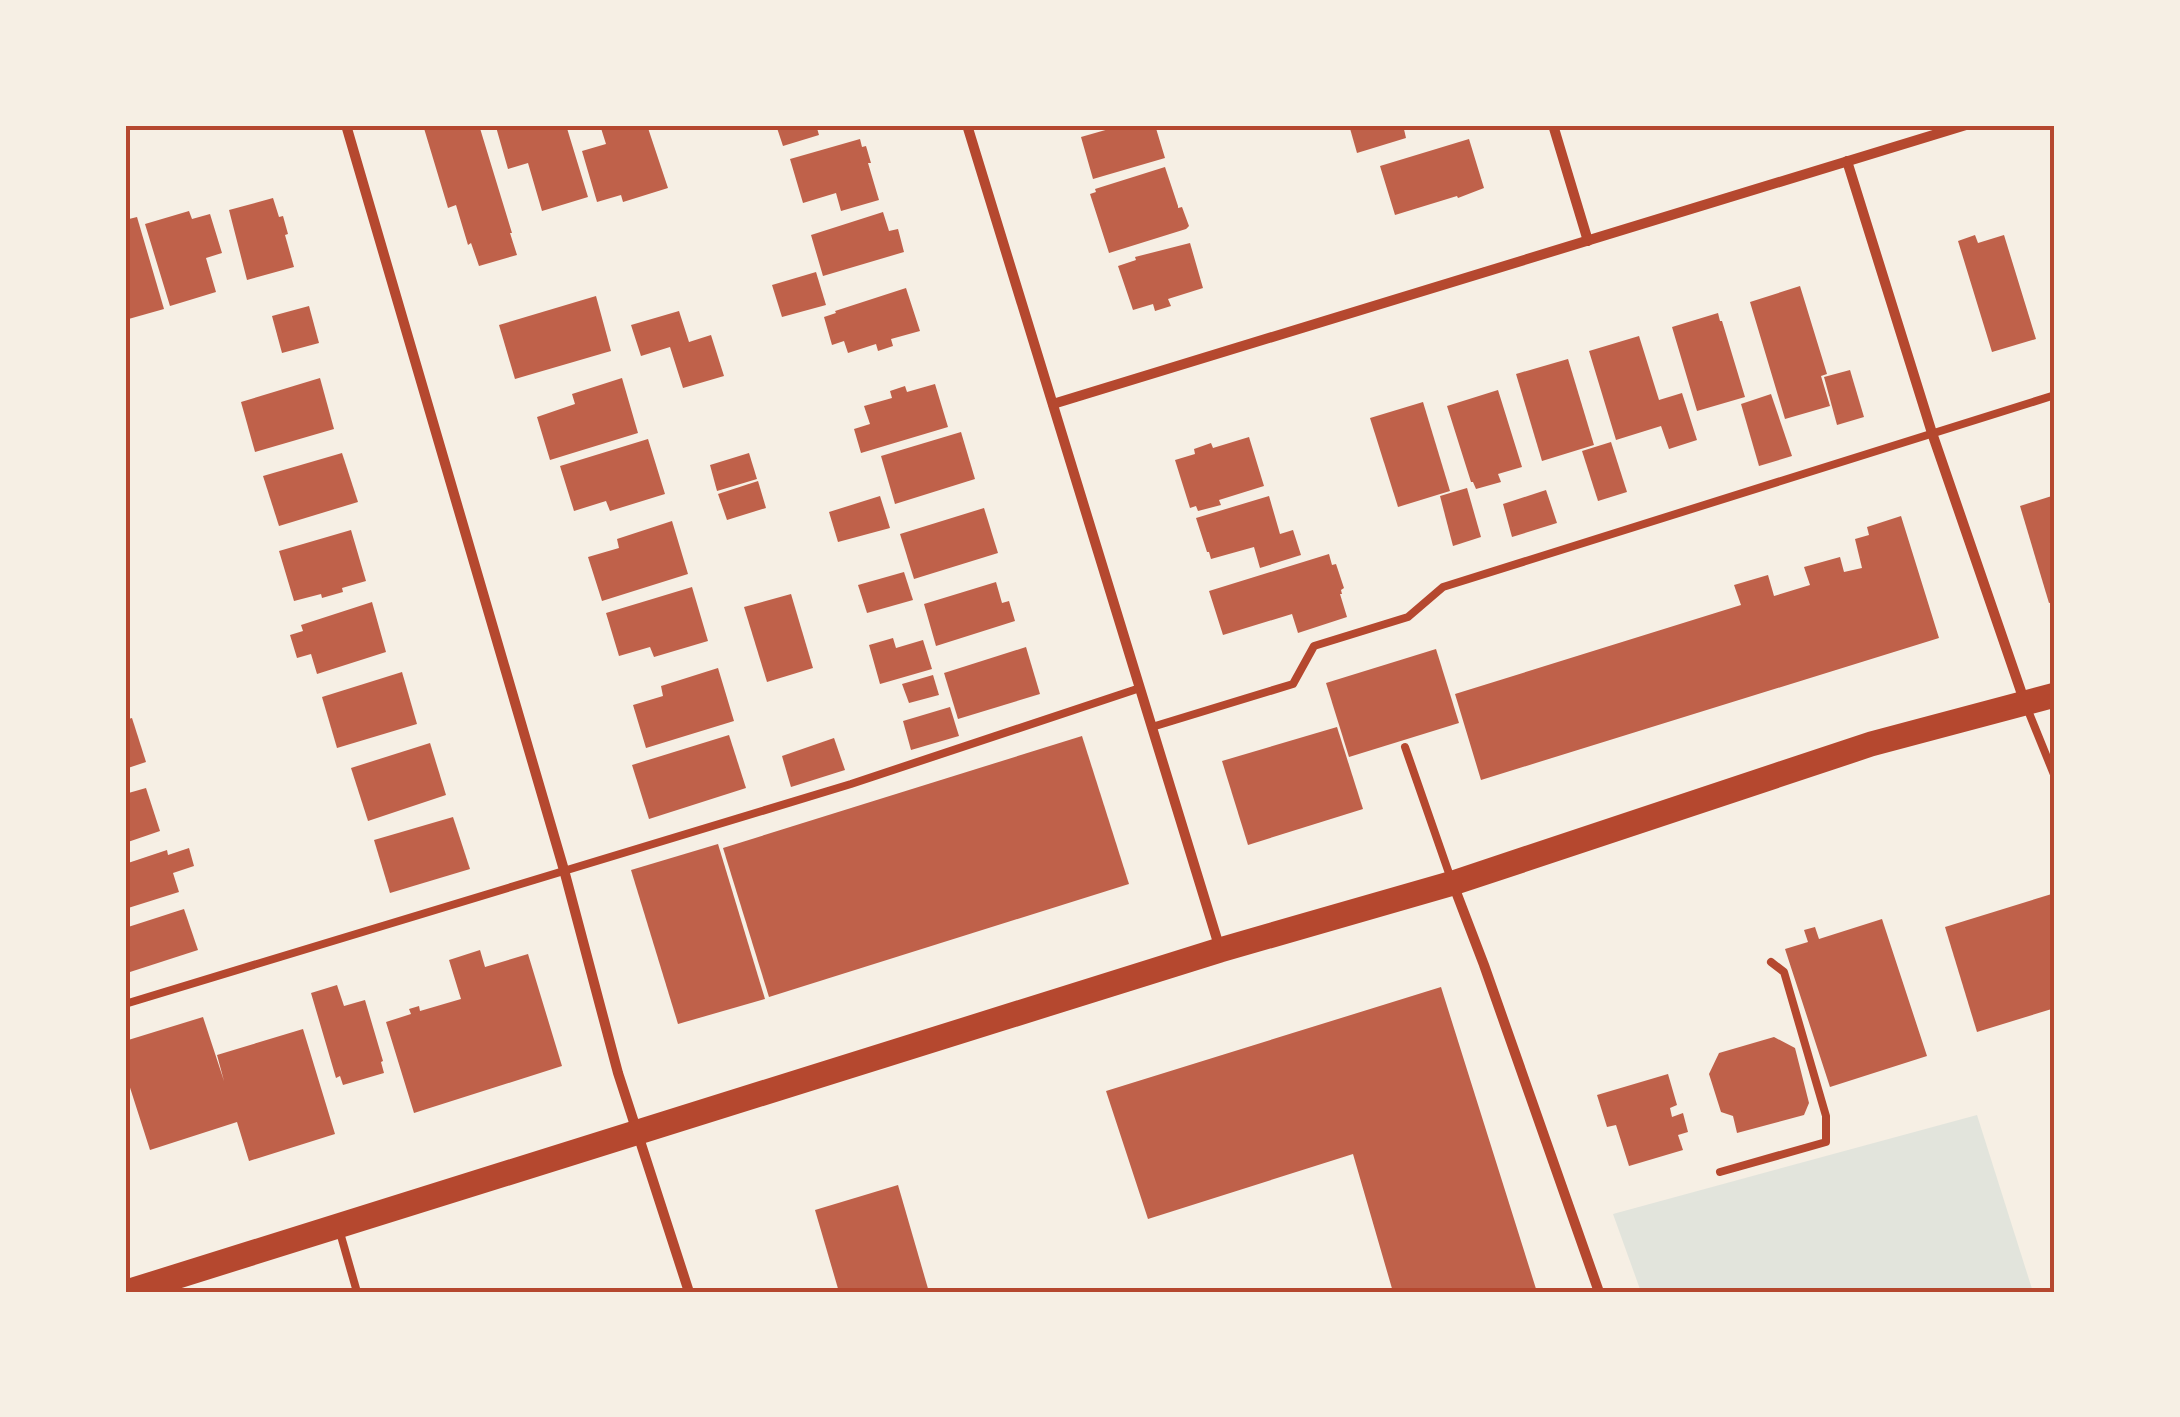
<svg xmlns="http://www.w3.org/2000/svg" width="2180" height="1417" font-family="'Sofia Sans Condensed',sans-serif">
<style>
.green{fill:#e2e4dc}
.building{fill:#bf614a}
.lines{fill:none;stroke-linecap:round;stroke-linejoin:round}
.service{stroke:#b5482f;stroke-width:8}
.minor{stroke:#b5482f;stroke-width:10}
.primary{stroke:#b5482f;stroke-width:25}
.neatline{fill:none;stroke:#b5482f;stroke-width:4}
</style>
<rect width="100%" height="100%" fill="#f6efe4"/>
<path class="green" d="M1977,1115L2033,1292H1641L1613,1214Z"/>
<g class="building">
<path d="M423,125H479L512,233H510L517,255L479,266L471,243L468,245L456,205L448,208Z"/>
<path d="M504,125H566L588,197L542,211L528,163L508,169L496,127Z"/>
<path d="M600,125H647L668,188L623,202L621,195L597,202L582,151L606,144Z"/>
<path d="M776,125H816L819,135L783,146Z"/>
<path d="M1108,125H1155L1165,158L1093,179L1081,137L1109,129Z"/>
<path d="M1349,125H1403L1406,138L1357,153Z"/>
<path d="M860,139L862,147L866,146L871,163H868L879,200L841,211L836,193L803,203L790,159Z"/>
<path d="M1469,139L1484,188L1458,198L1457,196L1395,215L1380,166Z"/>
<path d="M1165,167L1178,206V208L1182,207L1189,226L1186,229L1109,253L1090,194L1096,192L1095,189Z"/>
<path d="M273,198L279,217L283,216L288,234L285,235L294,267L247,280L229,210Z"/>
<path d="M189,211L192,219L210,214L222,253L206,258L216,292L170,306L145,224Z"/>
<path d="M883,212L889,231L898,229L904,252L823,276L811,235Z"/>
<path d="M137,217L164,309L125,320V220Z"/>
<path d="M1975,235L1978,243L2004,235L2036,339L1992,352L1958,241Z"/>
<path d="M1190,243L1203,288L1168,299L1171,306L1155,311L1153,304L1133,310L1118,266L1136,260L1135,257Z"/>
<path d="M816,272L826,305L782,317L772,285Z"/>
<path d="M1800,286L1827,374L1821,376L1830,406L1785,419L1750,302Z"/>
<path d="M906,288L920,331L891,339L893,346L878,351L876,344L848,353L844,341L832,345L824,317L836,313L835,311Z"/>
<path d="M596,296L611,351L515,379L499,325Z"/>
<path d="M309,306L319,343L282,353L272,316Z"/>
<path d="M679,311L689,342L711,335L724,376L683,388L670,347L641,356L631,325Z"/>
<path d="M1718,313L1720,321H1722L1745,397L1697,411L1672,327Z"/>
<path d="M1639,336L1659,400L1682,393L1697,440L1669,449L1661,426L1616,440L1589,351Z"/>
<path d="M1568,359L1594,445L1542,461L1516,374Z"/>
<path d="M1850,370L1864,417L1837,425L1824,377Z"/>
<path d="M320,378L334,429L255,452L241,402Z"/>
<path d="M622,378L638,433L550,460L537,417L575,404L572,394Z"/>
<path d="M935,384L948,427L861,453L854,429L870,424L864,406L892,398L890,391L905,386L907,392Z"/>
<path d="M1498,390L1522,467L1498,474L1501,482L1476,489L1473,482H1471L1447,406Z"/>
<path d="M1771,394L1792,456L1759,466L1741,404Z"/>
<path d="M1423,402L1450,491L1398,507L1370,418Z"/>
<path d="M961,432L975,479L895,504L881,456Z"/>
<path d="M1249,437L1264,486L1219,500L1221,505L1198,511L1196,506L1190,508L1175,460L1195,454L1194,449L1211,443L1213,448Z"/>
<path d="M648,439L665,494L610,511L606,501L574,511L560,466Z"/>
<path d="M1611,442L1627,492L1598,501L1582,451Z"/>
<path d="M342,453L358,502L279,526L263,476Z"/>
<path d="M749,453L757,479L717,491L710,465Z"/>
<path d="M758,481L766,508L727,520L718,494Z"/>
<path d="M1467,488L1481,537L1453,546L1440,496Z"/>
<path d="M1546,490L1557,523L1512,537L1503,504Z"/>
<path d="M2055,495V602L2049,603L2020,506Z"/>
<path d="M880,496L890,528L838,542L829,512Z"/>
<path d="M1269,496L1280,534L1293,530L1301,555L1260,568L1254,547L1211,559L1209,552H1207L1196,518Z"/>
<path d="M984,508L998,553L914,579L900,534Z"/>
<path d="M1901,516L1939,638L1481,780L1455,694L1741,605L1734,585L1768,575L1774,596L1810,585L1804,567L1840,557L1844,572L1862,568L1855,539L1869,535L1867,527Z"/>
<path d="M672,521L688,574L602,601L588,557L619,548L617,539Z"/>
<path d="M351,530L366,581L342,588L343,592L322,598L321,594L294,601L279,551Z"/>
<path d="M1329,554L1332,565L1336,564L1344,588L1341,590L1342,594H1340L1347,617L1298,633L1292,614L1223,635L1209,591Z"/>
<path d="M904,572L913,600L867,613L858,585Z"/>
<path d="M996,582L1002,603L1009,601L1015,621L936,646L924,604Z"/>
<path d="M692,587L708,641L654,657L650,647L619,656L606,613Z"/>
<path d="M791,594L813,668L767,682L744,607Z"/>
<path d="M372,602L386,652L317,674L311,654L297,658L290,635L303,631L301,625Z"/>
<path d="M893,638L896,648L923,640L932,669L880,684L869,645Z"/>
<path d="M1026,647L1040,694L958,719L944,673Z"/>
<path d="M1436,649L1459,723L1349,757L1326,683Z"/>
<path d="M718,668L734,721L646,748L633,705L663,696L661,686Z"/>
<path d="M402,672L417,724L337,748L322,697Z"/>
<path d="M933,675L939,695L909,703L902,684Z"/>
<path d="M950,707L959,736L911,750L903,721Z"/>
<path d="M132,718L146,762L125,769V720Z"/>
<path d="M1337,727L1363,809L1248,845L1222,761Z"/>
<path d="M729,735L746,788L649,819L632,765Z"/>
<path d="M1082,736L1129,884L769,997L723,848Z"/>
<path d="M834,738L845,770L791,787L782,756Z"/>
<path d="M430,743L446,795L368,821L351,768Z"/>
<path d="M146,788L160,831L125,843V794Z"/>
<path d="M453,817L470,869L390,893L374,840Z"/>
<path d="M718,844L765,999L678,1024L631,870Z"/>
<path d="M189,848L194,866L173,873L179,892L125,909V864L167,850L168,855Z"/>
<path d="M2055,893V1008L1977,1032L1945,927Z"/>
<path d="M184,909L198,950L130,972L125,958V928Z"/>
<path d="M1882,919L1927,1056L1830,1087L1785,949L1808,942L1804,930L1815,927L1819,939Z"/>
<path d="M480,950L485,967L528,954L562,1066L414,1113L386,1022L411,1014L409,1009L419,1006L420,1011L461,999L449,960Z"/>
<path d="M337,985L344,1006L365,1000L383,1061L381,1062L384,1073L343,1085L340,1076L336,1078L311,993Z"/>
<path d="M1441,987L1537,1292H1393L1353,1154L1148,1219L1106,1091Z"/>
<path d="M203,1017L224,1081L217,1055L303,1029L335,1134L249,1161L237,1122L150,1150L125,1072V1041Z"/>
<path d="M1774,1037L1795,1048L1809,1103L1804,1115L1737,1133L1733,1116L1721,1112L1709,1074L1719,1053Z"/>
<path d="M1668,1074L1677,1105L1670,1108L1672,1117L1683,1113L1688,1132L1678,1135L1683,1150L1629,1166L1616,1125L1607,1127L1597,1095Z"/>
<path d="M898,1185L929,1292H839L815,1210Z"/>
</g>
<g class="lines">
<g class="service">
<path d="M2027,708L2055,777"/>
<path d="M1152,727L1293,684L1314,646L1408,617L1443,587L2055,395"/>
<path d="M1405,747L1451,879"/>
<path d="M125,1004L851,784L1140,688"/>
<path d="M1720,1172L1826,1142V1116L1784,972L1771,962"/>
<path d="M339,1229L357,1292"/>
</g>
<g class="minor">
<path d="M346,125L564,870L618,1073L689,1292"/>
<path d="M967,125L1220,949"/>
<path d="M1553,125L1588,241"/>
<path d="M1847,161L1932,433L2025,703"/>
<path d="M1053,404L1966,125"/>
<path d="M1453,884L1484,965L1599,1292"/>
</g>
<path class="primary" d="M127,1292L1220,950L1453,883L1871,744L2055,695"/>
</g>
<rect width="2180" height="1417" fill="none" stroke="#f6efe4" stroke-width="255"/>
<rect x="128" y="128" width="1924" height="1162" class="neatline"/>
</svg>
